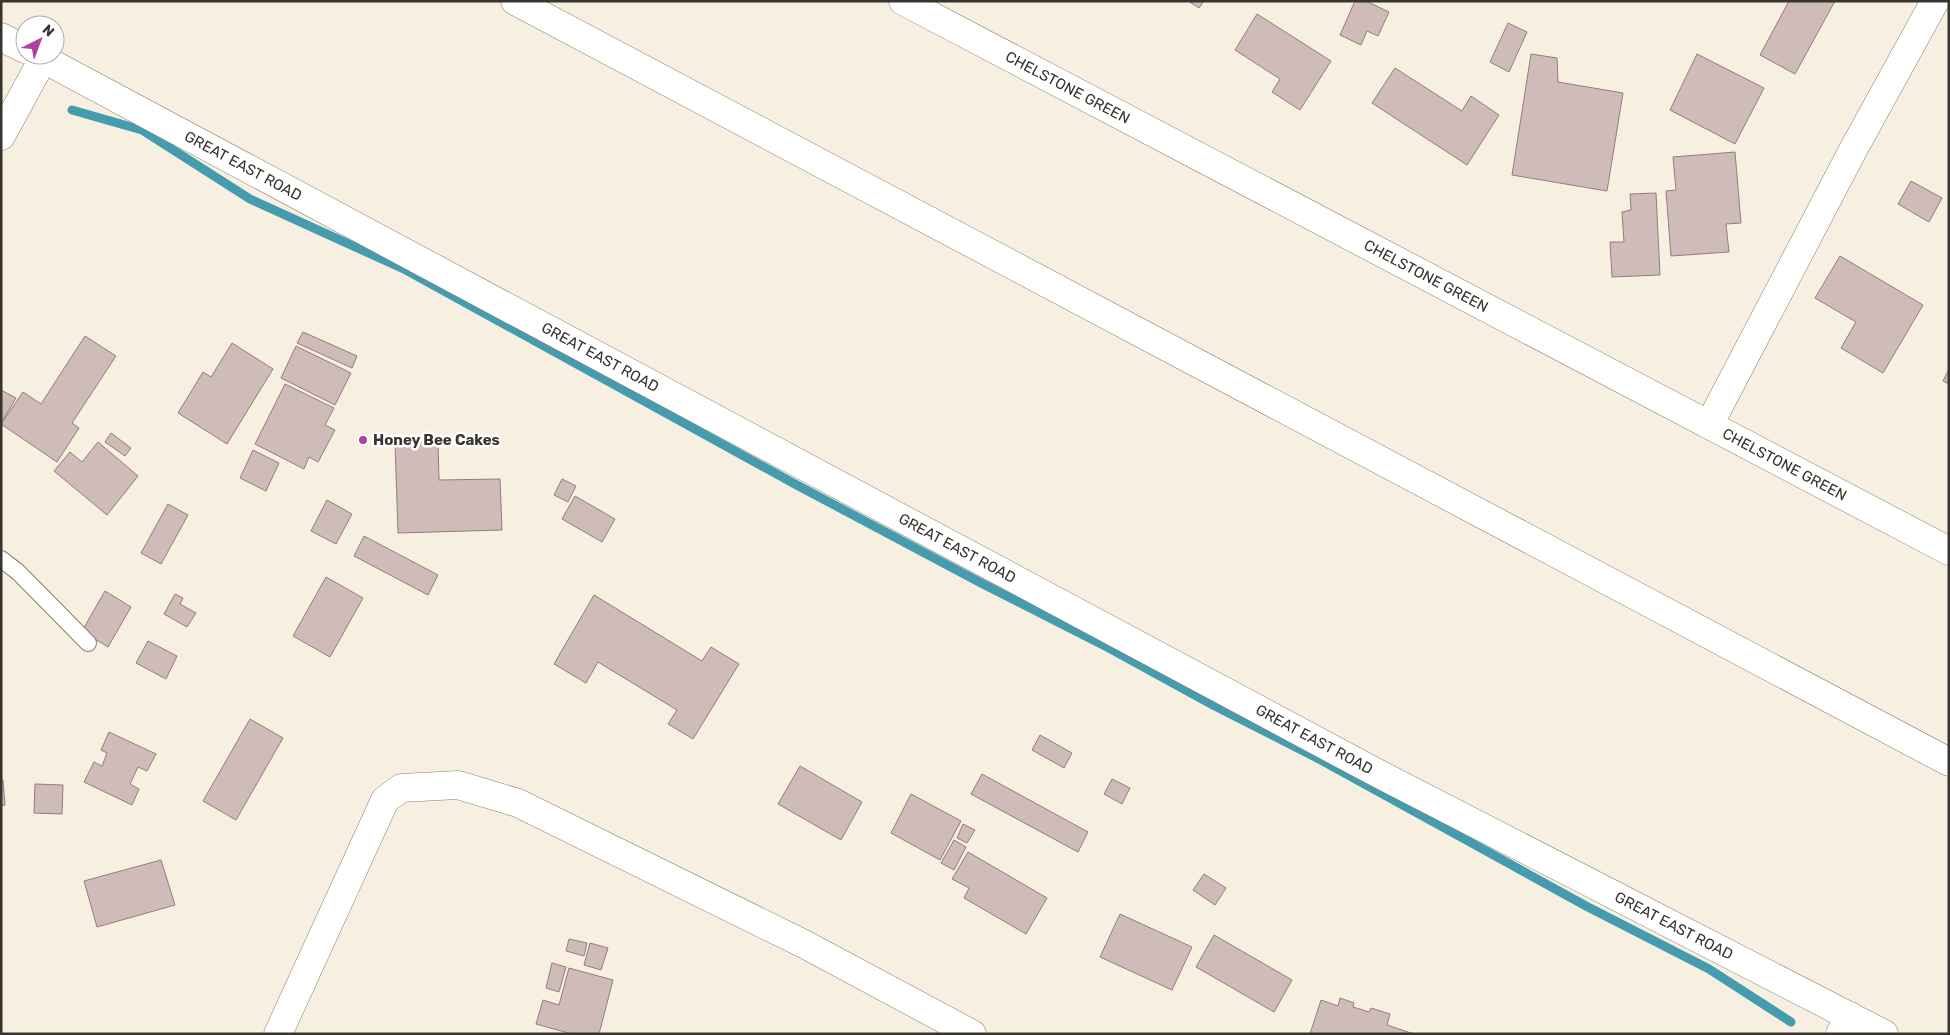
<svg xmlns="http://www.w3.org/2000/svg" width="1950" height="1035" font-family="Rubik,sans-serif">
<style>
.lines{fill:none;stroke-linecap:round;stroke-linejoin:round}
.stream{stroke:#459cae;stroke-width:9}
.building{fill:#cfbbb8;stroke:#917e7c}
.lane-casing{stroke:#888172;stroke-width:18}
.street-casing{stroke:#888172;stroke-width:29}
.secondary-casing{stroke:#888172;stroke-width:29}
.primary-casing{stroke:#888172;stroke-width:29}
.lane{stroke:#fff;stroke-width:16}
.street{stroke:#fff;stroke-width:28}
.secondary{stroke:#fff;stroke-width:28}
.primary{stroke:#fff;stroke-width:28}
.poi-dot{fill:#ad41a2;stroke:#fff;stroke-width:2}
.labels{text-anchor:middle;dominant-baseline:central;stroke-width:5;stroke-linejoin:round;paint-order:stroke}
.street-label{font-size:15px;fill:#38352f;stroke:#fff}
.poi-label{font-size:15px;font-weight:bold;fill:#38352f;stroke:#fff;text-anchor:start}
</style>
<rect width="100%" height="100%" fill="#f7efdf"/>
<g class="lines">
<path class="stream" d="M72,110L142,130L250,199L406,270L793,483L981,583L1109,648L1213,705L1321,760L1586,906L1709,969L1791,1022"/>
</g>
<g class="building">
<path d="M1188,1H1204L1199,8Z"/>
<path d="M1355,1H1366L1389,12L1378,36L1367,31L1361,45L1340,35Z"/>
<path d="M1789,1H1835L1795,74L1760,55Z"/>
<path d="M1257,14L1331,61L1300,110L1272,92L1280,79L1235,50Z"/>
<path d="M1508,23L1527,32L1509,72L1490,62Z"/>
<path d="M1531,54L1557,58L1558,82L1623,93L1607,191L1512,175Z"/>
<path d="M1697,54L1764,88L1735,144L1670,110Z"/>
<path d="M1395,68L1462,111L1471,96L1499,115L1467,165L1372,103Z"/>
<path d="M1735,152L1741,223L1726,224L1729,252L1671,256L1666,191L1676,190L1673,157Z"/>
<path d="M1911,181L1942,198L1929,222L1898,204Z"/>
<path d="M1656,193L1660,275L1612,277L1610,242H1624L1622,212L1631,210L1630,194Z"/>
<path d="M1840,256L1923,305L1883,373L1841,348L1856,322L1815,298Z"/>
<path d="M303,332L357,356L352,368L297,343Z"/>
<path d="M85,336L116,356L72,423L79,428L57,462L1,424L23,392L41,404Z"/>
<path d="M232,343L273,369L227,444L178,413L203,372L211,377Z"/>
<path d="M296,346L351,373L335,405L281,378Z"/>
<path d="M1949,369V384L1943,381Z"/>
<path d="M285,384L334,408L325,425L335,430L318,462L309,457L304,469L255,444Z"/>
<path d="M1,390L16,398L3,420L1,419Z"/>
<path d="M111,433L131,448L125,456L105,442Z"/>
<path d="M438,441L439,480L500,479L502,530L398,533L395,443Z"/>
<path d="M98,442L138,476L107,515L54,471L70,452L82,462Z"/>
<path d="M253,450L279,463L266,491L240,478Z"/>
<path d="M562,479L576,486L568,502L554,495Z"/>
<path d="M575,496L615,519L602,542L562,519Z"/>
<path d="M327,500L352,514L336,544L311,531Z"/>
<path d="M168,504L188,515L161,564L141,553Z"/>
<path d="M364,536L438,575L428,595L354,556Z"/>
<path d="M326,577L363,598L330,657L293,636Z"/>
<path d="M105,591L131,607L108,647L82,631Z"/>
<path d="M175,594L183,598L180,604L196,613L187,627L164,614Z"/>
<path d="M594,595L702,661L711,647L739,664L693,739L668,724L677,710L598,662L586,683L554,664Z"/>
<path d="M148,641L177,656L166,679L136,663Z"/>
<path d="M250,719L283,738L236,820L203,801Z"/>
<path d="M109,732L156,754L147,771L138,767L130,784L139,789L132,805L84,782L94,762L102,766L107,753L101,750Z"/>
<path d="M1040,735L1072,753L1064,768L1032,750Z"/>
<path d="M800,766L862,802L841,840L778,804Z"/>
<path d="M982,774L1088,832L1078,852L971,794Z"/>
<path d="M1112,779L1130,788L1122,804L1104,794Z"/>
<path d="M1,780H3L5,805L1,806Z"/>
<path d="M35,784L63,785L62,814L34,813Z"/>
<path d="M911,794L961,821L940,860L891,833Z"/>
<path d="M963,824L975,830L967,843L957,838Z"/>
<path d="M954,840L966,847L954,870L941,863Z"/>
<path d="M968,852L1047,898L1026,934L964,898L969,888L952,879Z"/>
<path d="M161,860L175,905L97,927L84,881Z"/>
<path d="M1204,874L1226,888L1215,905L1193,890Z"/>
<path d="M1120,914L1192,947L1172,990L1100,957Z"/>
<path d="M1214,935L1292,980L1274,1012L1196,967Z"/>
<path d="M569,939L587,943L584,956L566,951Z"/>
<path d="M590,943L608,948L601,970L584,965Z"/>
<path d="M552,963L566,967L559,992L546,988Z"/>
<path d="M569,968L613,980L599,1034H572L536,1024L543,1000L559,1005Z"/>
<path d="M1340,998L1354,1003L1353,1007L1369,1012L1371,1008L1390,1014L1387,1025L1414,1034H1310L1321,1000L1338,1006Z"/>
</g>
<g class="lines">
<defs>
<path id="lane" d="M1,559L18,572L88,643"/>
<g id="street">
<path id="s1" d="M903,1L1949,551"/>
<path d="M1709,425L1853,150L1935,1"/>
<path d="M278,1034L385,800L401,788L458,785L518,803L804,944L972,1034"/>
<path d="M1840,1034L1850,1016"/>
</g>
<path id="secondary" d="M1,136L43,59"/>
<g id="primary">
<path d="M515,1L1949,762"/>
<path d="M1,37L25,49"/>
<path id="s2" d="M36,55L1379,774L1884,1034"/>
</g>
</defs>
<use href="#lane" class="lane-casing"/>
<use href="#street" class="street-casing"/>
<use href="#secondary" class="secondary-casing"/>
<use href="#primary" class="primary-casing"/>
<use href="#lane" class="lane"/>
<use href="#street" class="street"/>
<use href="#secondary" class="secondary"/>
<use href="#primary" class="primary"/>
</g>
<circle class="poi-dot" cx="363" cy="440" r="5"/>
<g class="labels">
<g class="street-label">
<text stroke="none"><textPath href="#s1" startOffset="186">CHELSTONE GREEN</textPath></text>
<text stroke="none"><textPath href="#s2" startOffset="235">GREAT EAST ROAD</textPath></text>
<text stroke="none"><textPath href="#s1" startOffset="591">CHELSTONE GREEN</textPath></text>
<text stroke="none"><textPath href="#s2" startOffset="640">GREAT EAST ROAD</textPath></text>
<text stroke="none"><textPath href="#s1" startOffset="996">CHELSTONE GREEN</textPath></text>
<text stroke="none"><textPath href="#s2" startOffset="1045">GREAT EAST ROAD</textPath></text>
<text stroke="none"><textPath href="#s2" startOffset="1450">GREAT EAST ROAD</textPath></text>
<text stroke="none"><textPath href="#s2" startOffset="1855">GREAT EAST ROAD</textPath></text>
</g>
<g class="poi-label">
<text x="373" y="440">Honey Bee Cakes</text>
</g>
</g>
<rect width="1950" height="1035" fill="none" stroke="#38352f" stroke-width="5"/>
<g transform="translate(40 40) rotate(42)"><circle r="24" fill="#ffffff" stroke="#afaeac"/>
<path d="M0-4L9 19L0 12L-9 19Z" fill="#ad41a2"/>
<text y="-8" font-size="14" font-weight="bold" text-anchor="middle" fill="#38352f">N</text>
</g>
</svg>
